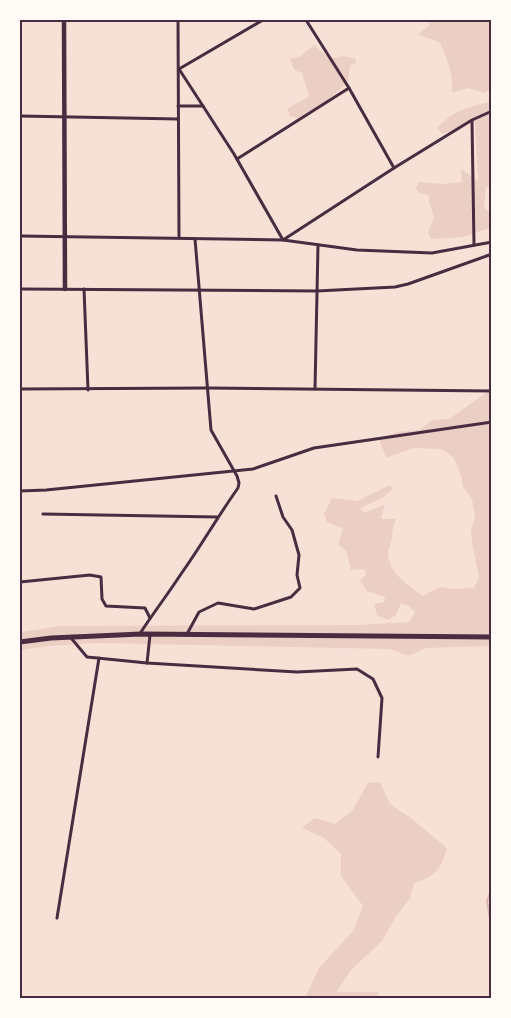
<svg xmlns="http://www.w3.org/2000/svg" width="511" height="1018" font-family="Jost,sans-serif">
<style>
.green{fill:#ebcfc5}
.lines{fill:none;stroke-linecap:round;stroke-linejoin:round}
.stream{stroke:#dcb8b0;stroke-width:2}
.minor{stroke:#4a2c40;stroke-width:3}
.secondary{stroke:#4a2c40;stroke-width:4.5}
.trunk{stroke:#4a2c40;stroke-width:5}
.neatline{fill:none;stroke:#4a2c40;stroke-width:2}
</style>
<rect width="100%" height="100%" fill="#f7e1d7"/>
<g class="green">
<path d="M427,20H491V89L484,93L468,88L452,93C453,72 448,62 440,43L418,34L430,25Z"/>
<path d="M314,45L330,59L343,56L355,58L356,64L350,65L348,82L319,108L309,111L298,118L290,116L287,109L309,96L302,73L294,70L290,59L299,57Z"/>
<path d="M491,102V185L486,187L484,208L491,213L490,228L463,237L431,239L428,233L434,217L429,202V195L419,193L416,188L418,182L443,184L462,182L461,169L478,181L475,122L442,134L437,128C453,111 469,106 491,102Z"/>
<path d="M491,392V646L426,648L408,656L390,649L97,643L48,646L21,650L20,657V632L61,626L358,625L409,622L415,612L410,607L401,603L396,615L388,620L377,615L374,604L384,602L385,597L367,591L360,580L366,575L364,569L351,570L346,551L338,544L343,529L327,522L324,514L332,498L357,501L390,485L393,489L382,498L360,508L365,513L385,504L381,519H396C393,525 393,530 392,538C391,542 389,547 388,552C387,572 409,586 423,596L439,587L454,589L474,588L479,577L472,543L471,529L475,517L472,499L463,487L461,475L453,457L441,449L413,448L386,458L379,439L397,432L419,430L433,420L449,419L486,393Z"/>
<path d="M380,782L390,804L412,819L447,848C440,871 437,875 414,883L410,898L395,918L383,940L351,970L336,992H379L376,998H305L319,968L353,931L363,906L341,876V854L324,838L302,828L314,818L335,824L353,810L368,783Z"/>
</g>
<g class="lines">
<path class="stream" d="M492,889L487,901L492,931"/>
<g class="minor">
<path d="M178,20L179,238"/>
<path d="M306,20L349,88L394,168"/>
<path d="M179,69L234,154L283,240L394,168L472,120L492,111"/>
<path d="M179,69L263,20"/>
<path d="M178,106H203"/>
<path d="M20,116L178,119"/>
<path d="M472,121L474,245"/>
<path d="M237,159L349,88"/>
<path d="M20,236L283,240L357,250L432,253L492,242"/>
<path d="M20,289L317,291L395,287L408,284L492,254"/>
<path d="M84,289L88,390"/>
<path d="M20,389L208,388L492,391"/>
<path d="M315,389L318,245"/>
<path d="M20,491L46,490L253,469L314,448L492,422"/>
<path d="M43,514L217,517"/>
<path d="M20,582L90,575L101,577L102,599L106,606L145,608L150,618"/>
<path d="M141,632C154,612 168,594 181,574C201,546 218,516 238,488L239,483L237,476L211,430L195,239"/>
<path d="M187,634L199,612L218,603L254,609L291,597L300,588L297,575L299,555L292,530L283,517L276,496"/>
<path d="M71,638L87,657L147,663L297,672L357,669L373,679L382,698L378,757"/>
<path d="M147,663L150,635"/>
<path d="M57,918L99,658"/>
</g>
<path class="secondary" d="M64,20L65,289"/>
<path class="trunk" d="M20,642L51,638L141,634L492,637"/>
</g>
<rect width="511" height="1018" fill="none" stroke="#fffaf5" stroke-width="42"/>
<rect x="21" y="21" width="469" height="976" class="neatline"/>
</svg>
